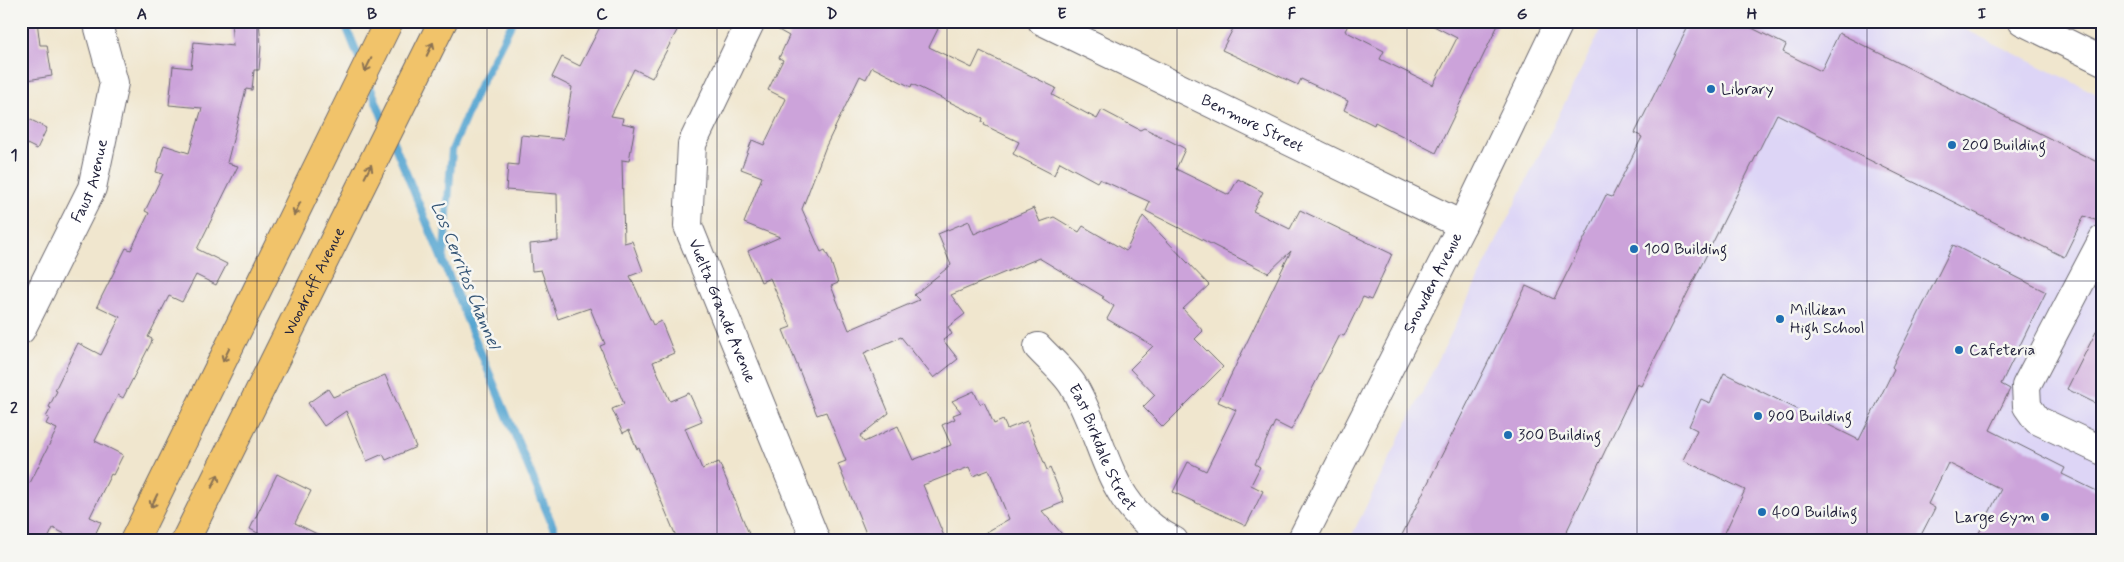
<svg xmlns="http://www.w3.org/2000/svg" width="2124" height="562" font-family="Mynerve,sans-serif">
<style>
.built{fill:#ddd5f6}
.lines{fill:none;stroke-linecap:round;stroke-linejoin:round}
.stream{stroke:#57a6d1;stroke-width:8}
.building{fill:#cca3da}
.minor-casing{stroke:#6a676e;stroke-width:30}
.major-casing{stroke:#6a676e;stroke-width:30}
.minor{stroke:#fff;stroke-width:28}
.major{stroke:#f1c36a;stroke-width:28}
.oneway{stroke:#8a7252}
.grid{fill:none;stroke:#22223b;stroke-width:1;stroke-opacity:0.55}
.poi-dot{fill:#1f6fb2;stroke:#f6f6f2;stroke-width:2}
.labels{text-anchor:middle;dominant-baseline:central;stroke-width:5;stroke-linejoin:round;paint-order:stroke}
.poi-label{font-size:16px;fill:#22223b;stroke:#f6f6f2;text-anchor:start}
.street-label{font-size:16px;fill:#22223b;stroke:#f6f6f2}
.water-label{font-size:18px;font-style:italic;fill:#375777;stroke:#f6f6f2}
.neatline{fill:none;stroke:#22223b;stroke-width:2}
.grid-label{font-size:16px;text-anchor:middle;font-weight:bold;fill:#22223b}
</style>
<rect width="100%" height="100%" fill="#f6f6f2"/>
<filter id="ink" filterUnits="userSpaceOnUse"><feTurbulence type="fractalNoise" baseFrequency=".02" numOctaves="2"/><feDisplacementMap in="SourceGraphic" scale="10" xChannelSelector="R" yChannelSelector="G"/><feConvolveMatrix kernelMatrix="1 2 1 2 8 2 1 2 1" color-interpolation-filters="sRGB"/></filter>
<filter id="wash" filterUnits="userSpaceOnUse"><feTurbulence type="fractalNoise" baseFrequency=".0096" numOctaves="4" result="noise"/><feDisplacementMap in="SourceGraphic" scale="20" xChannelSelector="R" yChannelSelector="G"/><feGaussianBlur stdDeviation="1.12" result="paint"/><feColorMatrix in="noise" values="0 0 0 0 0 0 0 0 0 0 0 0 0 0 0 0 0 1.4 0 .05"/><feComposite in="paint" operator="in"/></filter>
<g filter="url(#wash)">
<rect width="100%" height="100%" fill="#f0e6ce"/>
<path class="built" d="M1605,21H1948L2103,97V541H1349Z"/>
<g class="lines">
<g class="stream">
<path d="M344,21L361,63"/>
<path d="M368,81L385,124"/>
<path d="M392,139L559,541"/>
<path d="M443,263L452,150L476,93L513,21"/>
</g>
</g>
<g id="blocks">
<g class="building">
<path d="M21,21H37L40,45H47L52,76L21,81Z"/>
<path d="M231,21H259L261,46L259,70H254L252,90L246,89L227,163L238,166L197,249L227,264L216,285L196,275L182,302L169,296L148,337L152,339L151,343L123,398L118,395L95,441L123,455L113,475L111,474L90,517L101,522L92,541H79L53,528L47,541H21V479L30,483L57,429L46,424L49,418L46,417L51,408L49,407L57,391L55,390L78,343L101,355L120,317L97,306L126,248L131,250L149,213L145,211L163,174L156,172L164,145L189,153L202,108L169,105L173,66L191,68L194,42L233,46Z"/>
<path d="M603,21H682L652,78L634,69L611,116L623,118L622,123L635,126L629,161L622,160L624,243L632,241L643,271L630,276L653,325L661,321L674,353L653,362L670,401L689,393L702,421L685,428L702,469L719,462L752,541H678L639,448L637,449L629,430L623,433L612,409L624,404L600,346L605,344L590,308L558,319L541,270L532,271L530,244L558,241L557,194L506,190L508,164L518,165L521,135L563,139L572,87L552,77L562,57L580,66Z"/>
<path d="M766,21H921L938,29L929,47L972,68L980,51L1056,88L1052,95L1097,119L1102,110L1140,130L1144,128L1182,147L1185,149L1176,169L1229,195L1238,179L1263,192L1253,211L1290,229L1300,210L1392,254L1371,300L1363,297L1344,336L1340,335L1291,430L1275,422L1255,464L1260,467L1251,485L1263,491L1246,526L1173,492L1188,462L1206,471L1236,410L1218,402L1291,251L1268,273L1146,211L1150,202L1099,179L1097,182L1060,162L1054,175L1013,154L1019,142L984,125L985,123L982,122L983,118L912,84L911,87L872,67L866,79L860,76L826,146L802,209L821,252L825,250L831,262L838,283L831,286L849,330L919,300L914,295L951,265L938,234L969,221L974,234L1034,208L1040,222L1054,217L1079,232L1083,226L1126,251L1143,216L1209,285L1183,309L1203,331L1195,339L1223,367L1163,427L1143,407L1155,395L1130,369L1153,346L1107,319L1114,306L1102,298L1104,297L1039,258L951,295L965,314L948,327L952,334L943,340L958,359L934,378L901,337L864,353L889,413L860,436L864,442L898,426L913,460L951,445L942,425L955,419L953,415L961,412L952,401L974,391L980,404L984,402L994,424L1003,420L1007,429L1027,421L1047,470L1050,468L1064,502L1042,511L1068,541H971L1009,519L989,470L973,476L969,467L923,485L946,541H869L838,464L846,461L826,412L817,415L783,330L791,327L770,278L761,282L748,251L780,237L744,223L762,177L741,169L752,140L764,145L786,99L768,90L783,60L779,58L789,36L766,23Z"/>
<path d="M1237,21H1350L1345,31L1384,51L1380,59L1433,85L1457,38L1424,21H1500L1436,153L1375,122L1374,125L1344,110L1348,101L1301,79L1298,85L1222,50Z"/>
<path d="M1691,21H1738L1786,45L1783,52L1821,71L1839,33L2103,165V223L2084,216L2064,257L1777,114L1641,386L1637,384L1562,541H1399L1526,286L1554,299L1606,195L1612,197L1642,137L1635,133Z"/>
<path d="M21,115L47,128L37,149L21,141Z"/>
<path d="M1953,245L2046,292L2001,384L2010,389L1990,430L2065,468L2062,474L2103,494V541H1975L2001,489L1948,463L1928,504L1935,508L1918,541H1721L1745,490L1683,460L1697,430L1689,426L1701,399L1710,403L1724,373L1859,440L1894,369L1892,367Z"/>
<path d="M2103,318V407L2067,389Z"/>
<path d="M385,375L416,447L386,460L383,454L367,461L346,411L324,426L308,403L328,389L333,397Z"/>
<path d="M277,474L311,491L295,523L331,541H273L250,529Z"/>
</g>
</g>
</g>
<g filter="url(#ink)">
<use href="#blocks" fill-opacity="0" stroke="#6a676e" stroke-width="1"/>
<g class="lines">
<defs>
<g id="minor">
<path id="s1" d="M751,21L692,144L688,226L816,541"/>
<path id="s2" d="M1042,21L1462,225"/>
<path d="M2022,21L2103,61"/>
<path d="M2103,239L2026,386L2027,406L2037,420L2103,451"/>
<path id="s3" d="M21,330L92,188L114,83L97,21"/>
<path id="s4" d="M1038,347C1050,360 1066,373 1074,387C1108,446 1106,506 1174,541"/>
<path id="s5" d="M1301,541L1462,225L1560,21"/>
</g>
<g id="major">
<path d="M134,541L389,21"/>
<path id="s6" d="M185,541L443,21"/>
</g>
</defs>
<use href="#minor" class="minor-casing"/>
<use href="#major" class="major-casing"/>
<use href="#minor" class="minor"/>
<use href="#major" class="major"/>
</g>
<defs><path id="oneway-shaft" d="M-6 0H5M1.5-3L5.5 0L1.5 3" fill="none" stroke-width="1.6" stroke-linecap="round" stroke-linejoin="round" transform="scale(1.25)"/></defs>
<g class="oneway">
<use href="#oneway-shaft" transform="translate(430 49) rotate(-64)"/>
<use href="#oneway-shaft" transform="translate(368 65) rotate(116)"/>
<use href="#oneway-shaft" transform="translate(368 171) rotate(-63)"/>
<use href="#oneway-shaft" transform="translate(297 209) rotate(116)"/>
<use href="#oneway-shaft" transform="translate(226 355) rotate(116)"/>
<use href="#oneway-shaft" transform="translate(215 481) rotate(-64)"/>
<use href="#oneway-shaft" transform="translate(154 501) rotate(116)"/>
</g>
</g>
<path class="grid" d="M257,21V541M487,21V541M717,21V541M947,21V541M1177,21V541M1407,21V541M1637,21V541M1867,21V541M21,281H2103"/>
<g class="poi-dot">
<circle cx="1711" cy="89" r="5"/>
<circle cx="1952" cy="145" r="5"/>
<circle cx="1634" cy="249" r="5"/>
<circle cx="1780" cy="319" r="5"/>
<circle cx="1959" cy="350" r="5"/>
<circle cx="1758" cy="416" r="5"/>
<circle cx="1508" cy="435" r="5"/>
<circle cx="1762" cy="512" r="5"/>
<circle cx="2045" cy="517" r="5"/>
</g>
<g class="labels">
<g class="poi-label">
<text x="1721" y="89">Library</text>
<text x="1962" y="145">200 Building</text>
<text x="1644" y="249">100 Building</text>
<text x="1790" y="310">Millikan<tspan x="1790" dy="18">High School</tspan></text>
<text x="1969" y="350">Cafeteria</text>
<text x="1768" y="416">900 Building</text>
<text x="1518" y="435">300 Building</text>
<text x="1772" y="512">400 Building</text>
<text x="2035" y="517" text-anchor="end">Large Gym</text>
</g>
<g class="street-label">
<text stroke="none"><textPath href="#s2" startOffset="234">Benmore Street</textPath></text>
<text stroke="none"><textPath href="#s3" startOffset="165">Faust Avenue</textPath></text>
<text stroke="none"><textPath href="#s6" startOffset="290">Woodruff Avenue</textPath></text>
<text stroke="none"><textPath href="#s5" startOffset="290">Snowden Avenue</textPath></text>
<text stroke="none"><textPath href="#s1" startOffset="310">Vuelta Grande Avenue</textPath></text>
<text stroke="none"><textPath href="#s4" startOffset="121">East Birkdale Street</textPath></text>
</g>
<g class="water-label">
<text transform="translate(465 275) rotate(68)">Los Cerritos Channel</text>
</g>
</g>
<rect width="2124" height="562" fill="none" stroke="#f6f6f2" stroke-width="55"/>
<rect x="28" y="28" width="2068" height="506" class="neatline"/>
<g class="grid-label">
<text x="142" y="19">A</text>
<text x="372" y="19">B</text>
<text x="602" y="19">C</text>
<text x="832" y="19">D</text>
<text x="1062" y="19">E</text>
<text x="1292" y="19">F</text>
<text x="1522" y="19">G</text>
<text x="1752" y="19">H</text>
<text x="1982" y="19">I</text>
<text x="14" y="160">1</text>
<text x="14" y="413">2</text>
</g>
</svg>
